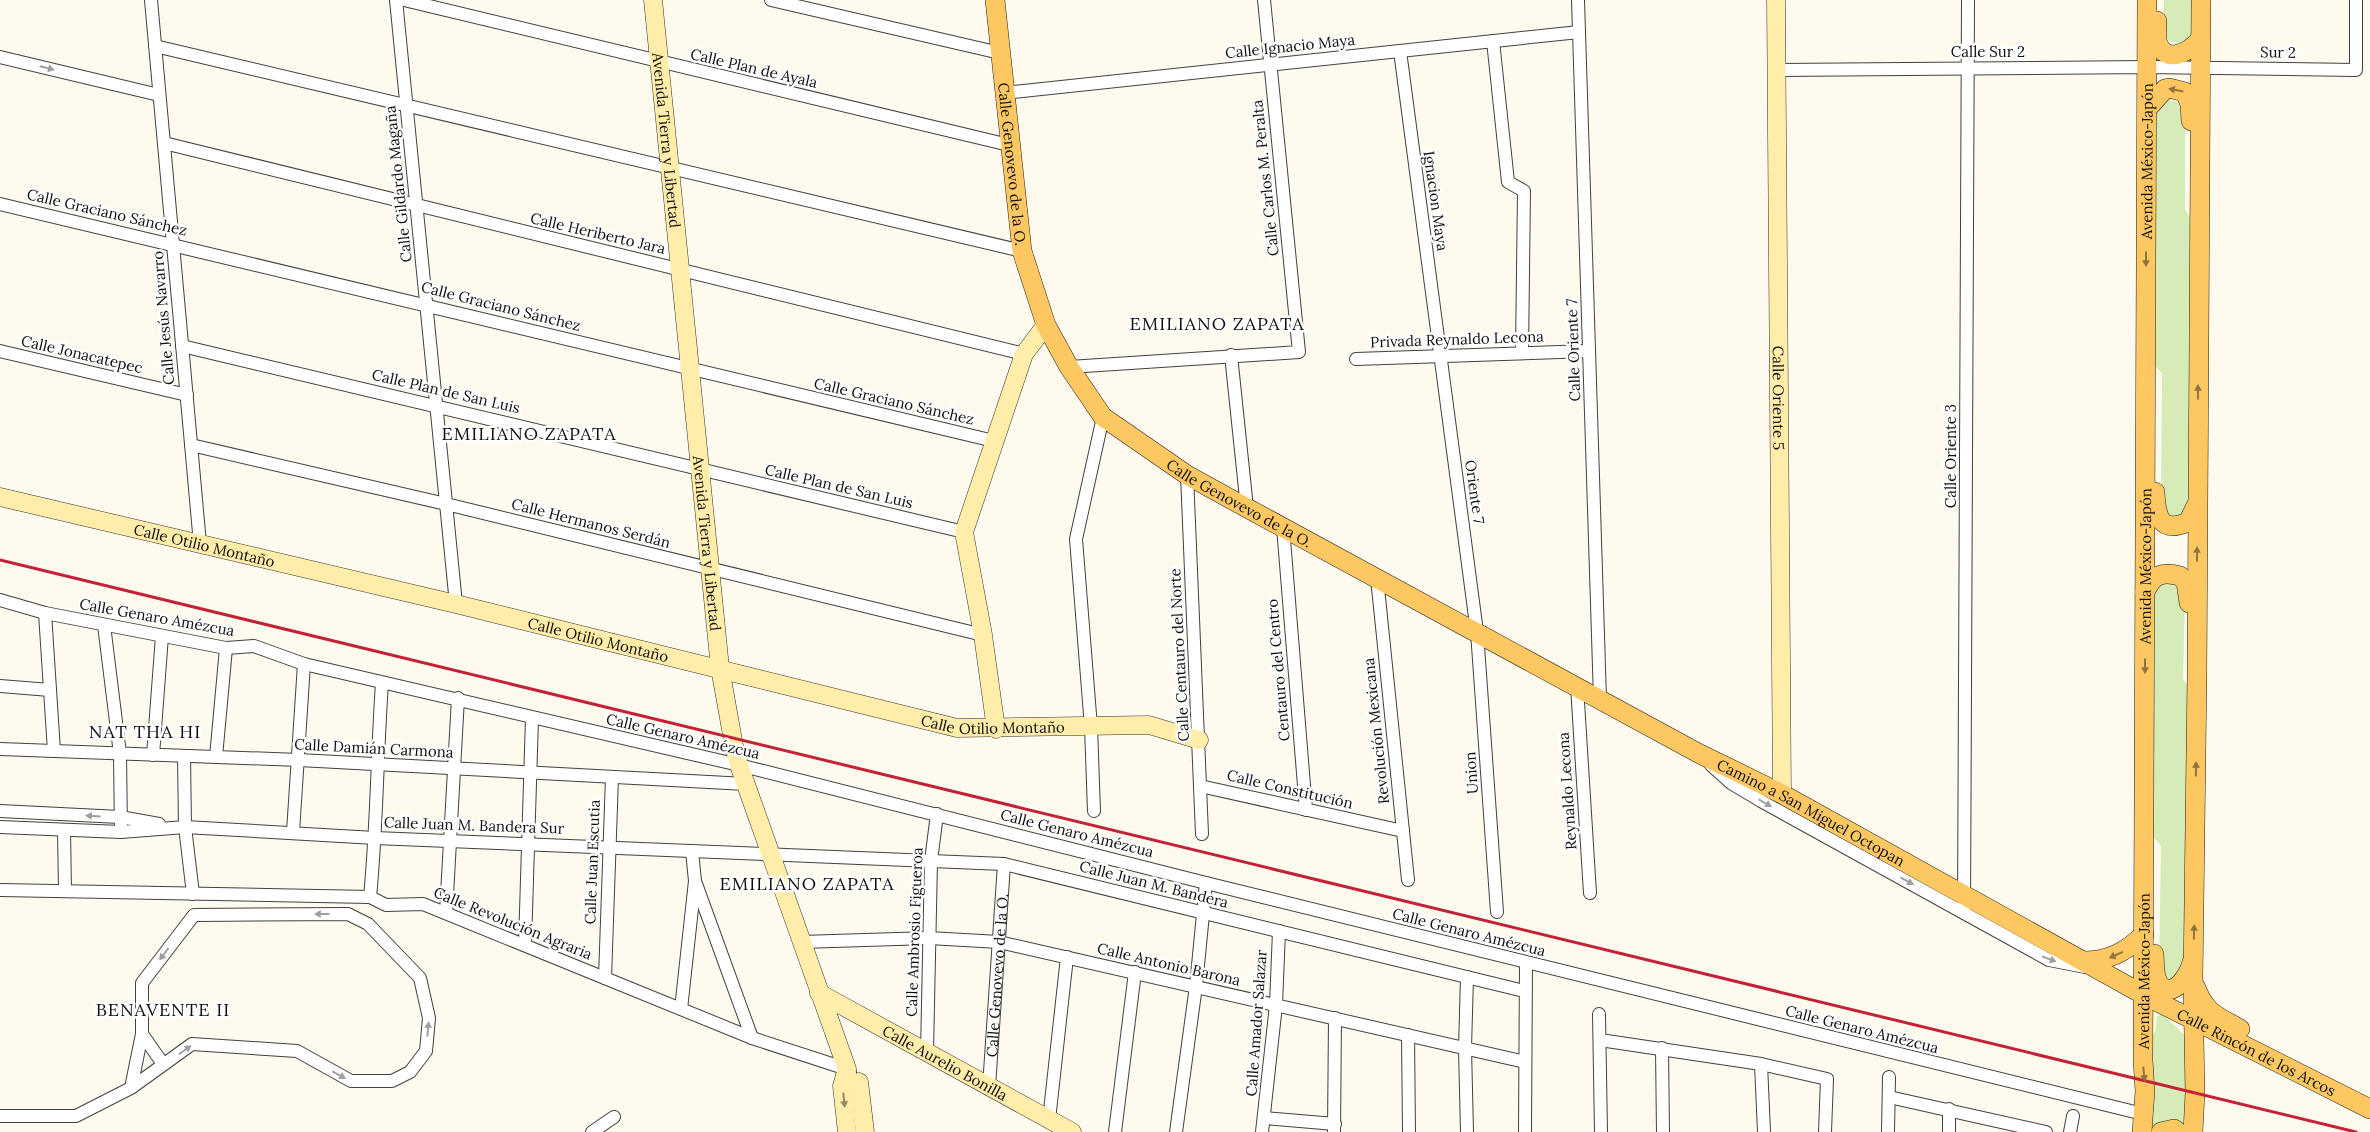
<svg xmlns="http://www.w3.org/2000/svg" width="2370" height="1132" font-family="Lora,serif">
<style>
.green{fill:#d7ebb7}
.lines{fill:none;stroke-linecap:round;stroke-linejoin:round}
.street-casing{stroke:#414141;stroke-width:14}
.secondary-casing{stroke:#303030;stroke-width:19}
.primary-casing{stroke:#1f1f1f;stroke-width:20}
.street{stroke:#fff;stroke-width:12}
.secondary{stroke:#ffeda9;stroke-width:18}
.primary{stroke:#fdc861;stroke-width:19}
.rail{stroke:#c32138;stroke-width:3}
.oneway{fill:#9f9f9f}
.oneway2{fill:#91743c}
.oneway3{fill:#938963}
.labels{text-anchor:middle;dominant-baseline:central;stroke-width:5;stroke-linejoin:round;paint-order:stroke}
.street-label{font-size:15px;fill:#0e0e0e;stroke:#fff}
.quarter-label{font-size:18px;letter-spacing:1px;fill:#0e0e0e;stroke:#fff}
</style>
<rect width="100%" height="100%" fill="#fffaee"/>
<g class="green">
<path d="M2164,0H2193V33L2182,44L2170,42C2161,31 2164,14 2164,0Z"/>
<path d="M2169,100L2179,102L2185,114V210L2192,220L2190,512L2179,518L2165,515L2161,502L2162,373L2155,366L2156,114L2163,103Z"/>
<path d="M2173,579L2185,594L2183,680L2187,684L2189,961L2173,980L2166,982L2159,974L2161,846L2153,836V593L2156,585Z"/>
<path d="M2163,1014L2187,1038V1123C2174,1125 2163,1132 2150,1132V1039L2155,1032L2157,1016Z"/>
</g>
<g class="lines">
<defs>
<g id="street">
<path d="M151,0L200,544"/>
<path d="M396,0L456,604"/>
<path d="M404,0L1009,145"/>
<path d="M771,0L1000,53"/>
<path d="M1578,0L1600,699"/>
<path d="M1493,41L1508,182L1524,191L1522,352"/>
<path d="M155,46L1022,251"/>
<path d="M1400,51L1477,632L1497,912"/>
<path d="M0,57L159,95"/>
<path d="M1776,70L2147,67L2356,70V0"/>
<path d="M1004,93L1579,32"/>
<path d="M164,143L1024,354"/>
<path d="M0,204L994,441"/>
<path d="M182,346L964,532"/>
<path d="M0,351L187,395"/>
<path d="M1231,355L1247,508"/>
<path d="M1356,359L1589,351"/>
<path d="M1069,367L1299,352L1264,0"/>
<path d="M191,445L446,504L983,635"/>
<path d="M1187,475L1202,834"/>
<path d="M1283,527L1306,810"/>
<path d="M1377,578L1408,880"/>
<path d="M0,600L45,613L226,648L254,646L304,664L739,765L1206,883L2143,1114"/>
<path d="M45,613L54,751"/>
<path d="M104,625L120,754L121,832"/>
<path d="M0,686L50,690"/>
<path d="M1577,686L1590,893"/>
<path d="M0,749L299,760L746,784"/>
<path d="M153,755L162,636"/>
<path d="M184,756L185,827L193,894"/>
<path d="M216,757L226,648"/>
<path d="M1711,765L1731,783L1761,801L2049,960L2085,967"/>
<path d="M1200,786L1403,831"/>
<path d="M0,811L120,817L159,824"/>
<path d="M1094,811L1091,727L1076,539L1103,417"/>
<path d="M0,827L121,832L185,827L375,838L1004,864L1524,991"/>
<path d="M64,830L65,891"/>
<path d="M293,832L304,664"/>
<path d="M695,881L752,1038"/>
<path d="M0,890L370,897L386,905L423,904L752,1038L847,1069L850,1073"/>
<path d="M370,897C377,826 377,754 382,683"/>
<path d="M446,913L458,698"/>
<path d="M1964,913L1968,0"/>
<path d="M801,942L929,938L999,942L1525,1062"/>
<path d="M525,944L532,718"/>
<path d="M605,978L612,777"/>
<path d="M681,1009L695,881L692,851"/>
<path d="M1599,1014L1601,1132"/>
<path d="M142,1034L163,1064"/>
<path d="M1408,1035L1409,1132"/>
<path d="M1600,1040L1761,1064L1827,1079L1825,1132"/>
<path d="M1662,1048L1663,1132"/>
<path d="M927,1052L931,861L937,814"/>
<path d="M1761,1064L1764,1132"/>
<path id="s1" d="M989,1087L1004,864"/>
<path d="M1889,1097L2046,1132"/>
<path d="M1949,1109V1132"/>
<path d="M0,1116H76L131,1088L192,1044L297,1051L351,1081H392L410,1072L426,1051L429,1018L420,978L368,924L348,914L194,915L142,983V1034L131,1088"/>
<path d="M1265,1118L1335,1124"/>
<path d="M1049,1120L1067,957"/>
<path d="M592,1132L614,1117"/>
<path d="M1115,1132L1135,972"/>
<path d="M1176,1132L1196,986L1206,883"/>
<path d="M1262,1132L1276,1005L1279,931"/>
<path d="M1334,1132L1335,1018"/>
<path d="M1467,1132L1465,1048L1467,977"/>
<path d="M1525,1132L1526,963"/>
<path d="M1888,1132L1889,1077"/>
<path d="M2070,1132L2073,1116"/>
</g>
<g id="secondary">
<path id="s2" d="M653,0L720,668L734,746L739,765L847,1069L842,1086L847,1132"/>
<path id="s3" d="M1776,0L1782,794"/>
<path id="s4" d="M0,497L456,604L957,728L1149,725L1199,740"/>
<path d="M996,729L983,635L964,532L1024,354L1046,325"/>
<path id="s5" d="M819,993L1072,1132"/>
<path d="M859,1082L865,1132"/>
</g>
<g id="primary">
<path id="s6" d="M995,0L1022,251L1046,325L1069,367L1103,417L1187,475L1247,508L1698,753L1782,794L2144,995L2370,1109"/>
<path d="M2157,21C2157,27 2156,35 2157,41C2165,66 2190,52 2200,39"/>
<path d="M2147,109L2165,89L2169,88L2185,92L2190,104L2191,121"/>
<path d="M2155,492C2156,516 2160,534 2188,522L2197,504"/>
<path d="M2145,592C2153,575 2161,571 2180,576L2186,582L2189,603"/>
<path d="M2154,954C2155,963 2153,977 2160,985C2174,1000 2190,973 2192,962"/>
<path d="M2082,961C2108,961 2125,953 2144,934"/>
<path d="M2195,986C2206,1014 2216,1015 2240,1029"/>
<path id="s7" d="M2142,1132L2145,1091L2143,1061L2147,0"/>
<path d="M2161,1132L2174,1129L2178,1132"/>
<path d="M2193,1132L2195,1093L2193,980L2197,677L2201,0"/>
</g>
</defs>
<use href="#street" class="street-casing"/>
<use href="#secondary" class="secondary-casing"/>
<use href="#primary" class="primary-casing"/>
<use href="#street" class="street"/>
<use href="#secondary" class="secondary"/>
<use href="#primary" class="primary"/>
<path class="rail" d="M0,560L2356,1132"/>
</g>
<defs><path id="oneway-solid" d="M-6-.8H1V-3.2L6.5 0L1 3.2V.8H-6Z" transform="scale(1.25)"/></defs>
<g class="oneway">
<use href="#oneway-solid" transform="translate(47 68) rotate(14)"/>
<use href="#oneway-solid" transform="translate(1765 803) rotate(30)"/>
<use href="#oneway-solid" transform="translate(93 816) rotate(-177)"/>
<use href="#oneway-solid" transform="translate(1907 881) rotate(29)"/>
<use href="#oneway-solid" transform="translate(322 914) rotate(180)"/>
<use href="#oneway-solid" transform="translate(164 954) rotate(127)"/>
<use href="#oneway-solid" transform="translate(2049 959) rotate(20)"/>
<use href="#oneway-solid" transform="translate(428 1029) rotate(-85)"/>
<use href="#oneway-solid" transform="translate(185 1050) rotate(-35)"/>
<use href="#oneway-solid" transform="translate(339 1075) rotate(29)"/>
</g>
<g class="oneway2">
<use href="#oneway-solid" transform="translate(2176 90) rotate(-169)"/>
<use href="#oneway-solid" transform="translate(2146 259) rotate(90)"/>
<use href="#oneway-solid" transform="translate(2198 392) rotate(-90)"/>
<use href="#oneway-solid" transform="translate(2197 554) rotate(-90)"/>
<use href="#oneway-solid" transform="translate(2145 666) rotate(90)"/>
<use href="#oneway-solid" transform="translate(2196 769) rotate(-89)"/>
<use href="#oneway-solid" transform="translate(2194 932) rotate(-89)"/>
<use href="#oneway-solid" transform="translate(2116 955) rotate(156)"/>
<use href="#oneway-solid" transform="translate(2144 1074) rotate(84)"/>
</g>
<use class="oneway3" href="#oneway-solid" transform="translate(844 1100) rotate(84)"/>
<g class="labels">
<g class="street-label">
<text transform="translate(1290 46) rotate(-6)">Calle Ignacio Maya</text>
<text x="1988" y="51">Calle Sur 2</text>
<text transform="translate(2278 52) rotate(1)">Sur 2</text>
<text transform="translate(754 68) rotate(13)">Calle Plan de Ayala</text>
<text stroke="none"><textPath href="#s2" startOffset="141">Avenida Tierra y Libertad</textPath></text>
<text stroke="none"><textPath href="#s7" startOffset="971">Avenida México-Japón</textPath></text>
<text stroke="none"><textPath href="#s6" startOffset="165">Calle Genovevo de la O.</textPath></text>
<text transform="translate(1265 178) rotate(-96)">Calle Carlos M. Peralta</text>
<text transform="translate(398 184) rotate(-96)">Calle Gildardo Magaña</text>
<text transform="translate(1436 201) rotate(82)">Ignacion Maya</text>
<text transform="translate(107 212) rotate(13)">Calle Graciano Sánchez</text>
<text transform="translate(598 233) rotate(13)">Calle Heriberto Jara</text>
<text transform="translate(501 306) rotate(14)">Calle Graciano Sánchez</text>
<text transform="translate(163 318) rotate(-95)">Calle Jesús Navarro</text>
<text transform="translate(1457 339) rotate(-2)">Privada Reynaldo Lecona</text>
<text transform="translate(1573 350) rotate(-92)">Calle Oriente 7</text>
<text transform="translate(82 354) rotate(13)">Calle Jonacatepec</text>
<text transform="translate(446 391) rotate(13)">Calle Plan de San Luis</text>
<text stroke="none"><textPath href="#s3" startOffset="398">Calle Oriente 5</textPath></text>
<text transform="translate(894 401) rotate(13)">Calle Graciano Sánchez</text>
<text transform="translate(1950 456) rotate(-90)">Calle Oriente 3</text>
<text transform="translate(839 486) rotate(13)">Calle Plan de San Luis</text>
<text transform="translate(1475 492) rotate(82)">Oriente 7</text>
<text stroke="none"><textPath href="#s6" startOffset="600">Calle Genovevo de la O.</textPath></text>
<text transform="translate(591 523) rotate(14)">Calle Hermanos Serdán</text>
<text stroke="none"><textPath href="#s2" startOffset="546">Avenida Tierra y Libertad</textPath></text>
<text stroke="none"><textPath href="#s4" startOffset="210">Calle Otilio Montaño</textPath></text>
<text stroke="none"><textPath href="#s7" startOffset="566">Avenida México-Japón</textPath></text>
<text transform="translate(157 617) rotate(10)">Calle Genaro Amézcua</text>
<text stroke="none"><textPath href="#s4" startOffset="615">Calle Otilio Montaño</textPath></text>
<text transform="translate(1179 655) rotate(-93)">Calle Centauro del Norte</text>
<text transform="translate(1278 670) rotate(-95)">Centauro del Centro</text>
<text stroke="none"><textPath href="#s4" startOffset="1020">Calle Otilio Montaño</textPath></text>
<text transform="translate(1376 731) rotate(-96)">Revolución Mexicana</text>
<text transform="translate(683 736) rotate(13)">Calle Genaro Amézcua</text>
<text transform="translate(374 748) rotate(3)">Calle Damián Carmona</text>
<text transform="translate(1471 773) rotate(-94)">Union</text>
<text transform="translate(1290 789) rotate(13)">Calle Constitución</text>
<text transform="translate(1567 791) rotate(-94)">Reynaldo Lecona</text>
<text stroke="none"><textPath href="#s6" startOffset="1250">Camino a San Miguel Octopan</textPath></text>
<text transform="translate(474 825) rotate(2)">Calle Juan M. Bandera Sur</text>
<text transform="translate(1077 833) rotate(14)">Calle Genaro Amézcua</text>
<text transform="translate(592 862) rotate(-88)">Calle Juan Escutia</text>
<text transform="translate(1154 884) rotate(14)">Calle Juan M. Bandera</text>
<text transform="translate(513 923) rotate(22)">Calle Revolución Agraria</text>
<text transform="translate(914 932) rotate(-88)">Calle Ambrosio Figueroa</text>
<text transform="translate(1469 932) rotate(14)">Calle Genaro Amézcua</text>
<text transform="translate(1169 964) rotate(13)">Calle Antonio Barona</text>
<text stroke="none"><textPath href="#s7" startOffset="161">Avenida México-Japón</textPath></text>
<text stroke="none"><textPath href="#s1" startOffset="112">Calle Genovevo de la O.</textPath></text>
<text transform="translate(1256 1023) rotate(-86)">Calle Amador Salazar</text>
<text transform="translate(1862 1029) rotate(14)">Calle Genaro Amézcua</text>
<text stroke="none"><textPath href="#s6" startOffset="1756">Calle Rincón de los Arcos</textPath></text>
<text stroke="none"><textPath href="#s5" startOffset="144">Calle Aurelio Bonilla</textPath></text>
</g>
<g class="quarter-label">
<text x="1217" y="323">EMILIANO ZAPATA</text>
<text x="529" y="433">EMILIANO ZAPATA</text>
<text x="145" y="731">NAT THA HI</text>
<text x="807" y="883">EMILIANO ZAPATA</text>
<text x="163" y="1009">BENAVENTE II</text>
</g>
</g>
</svg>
